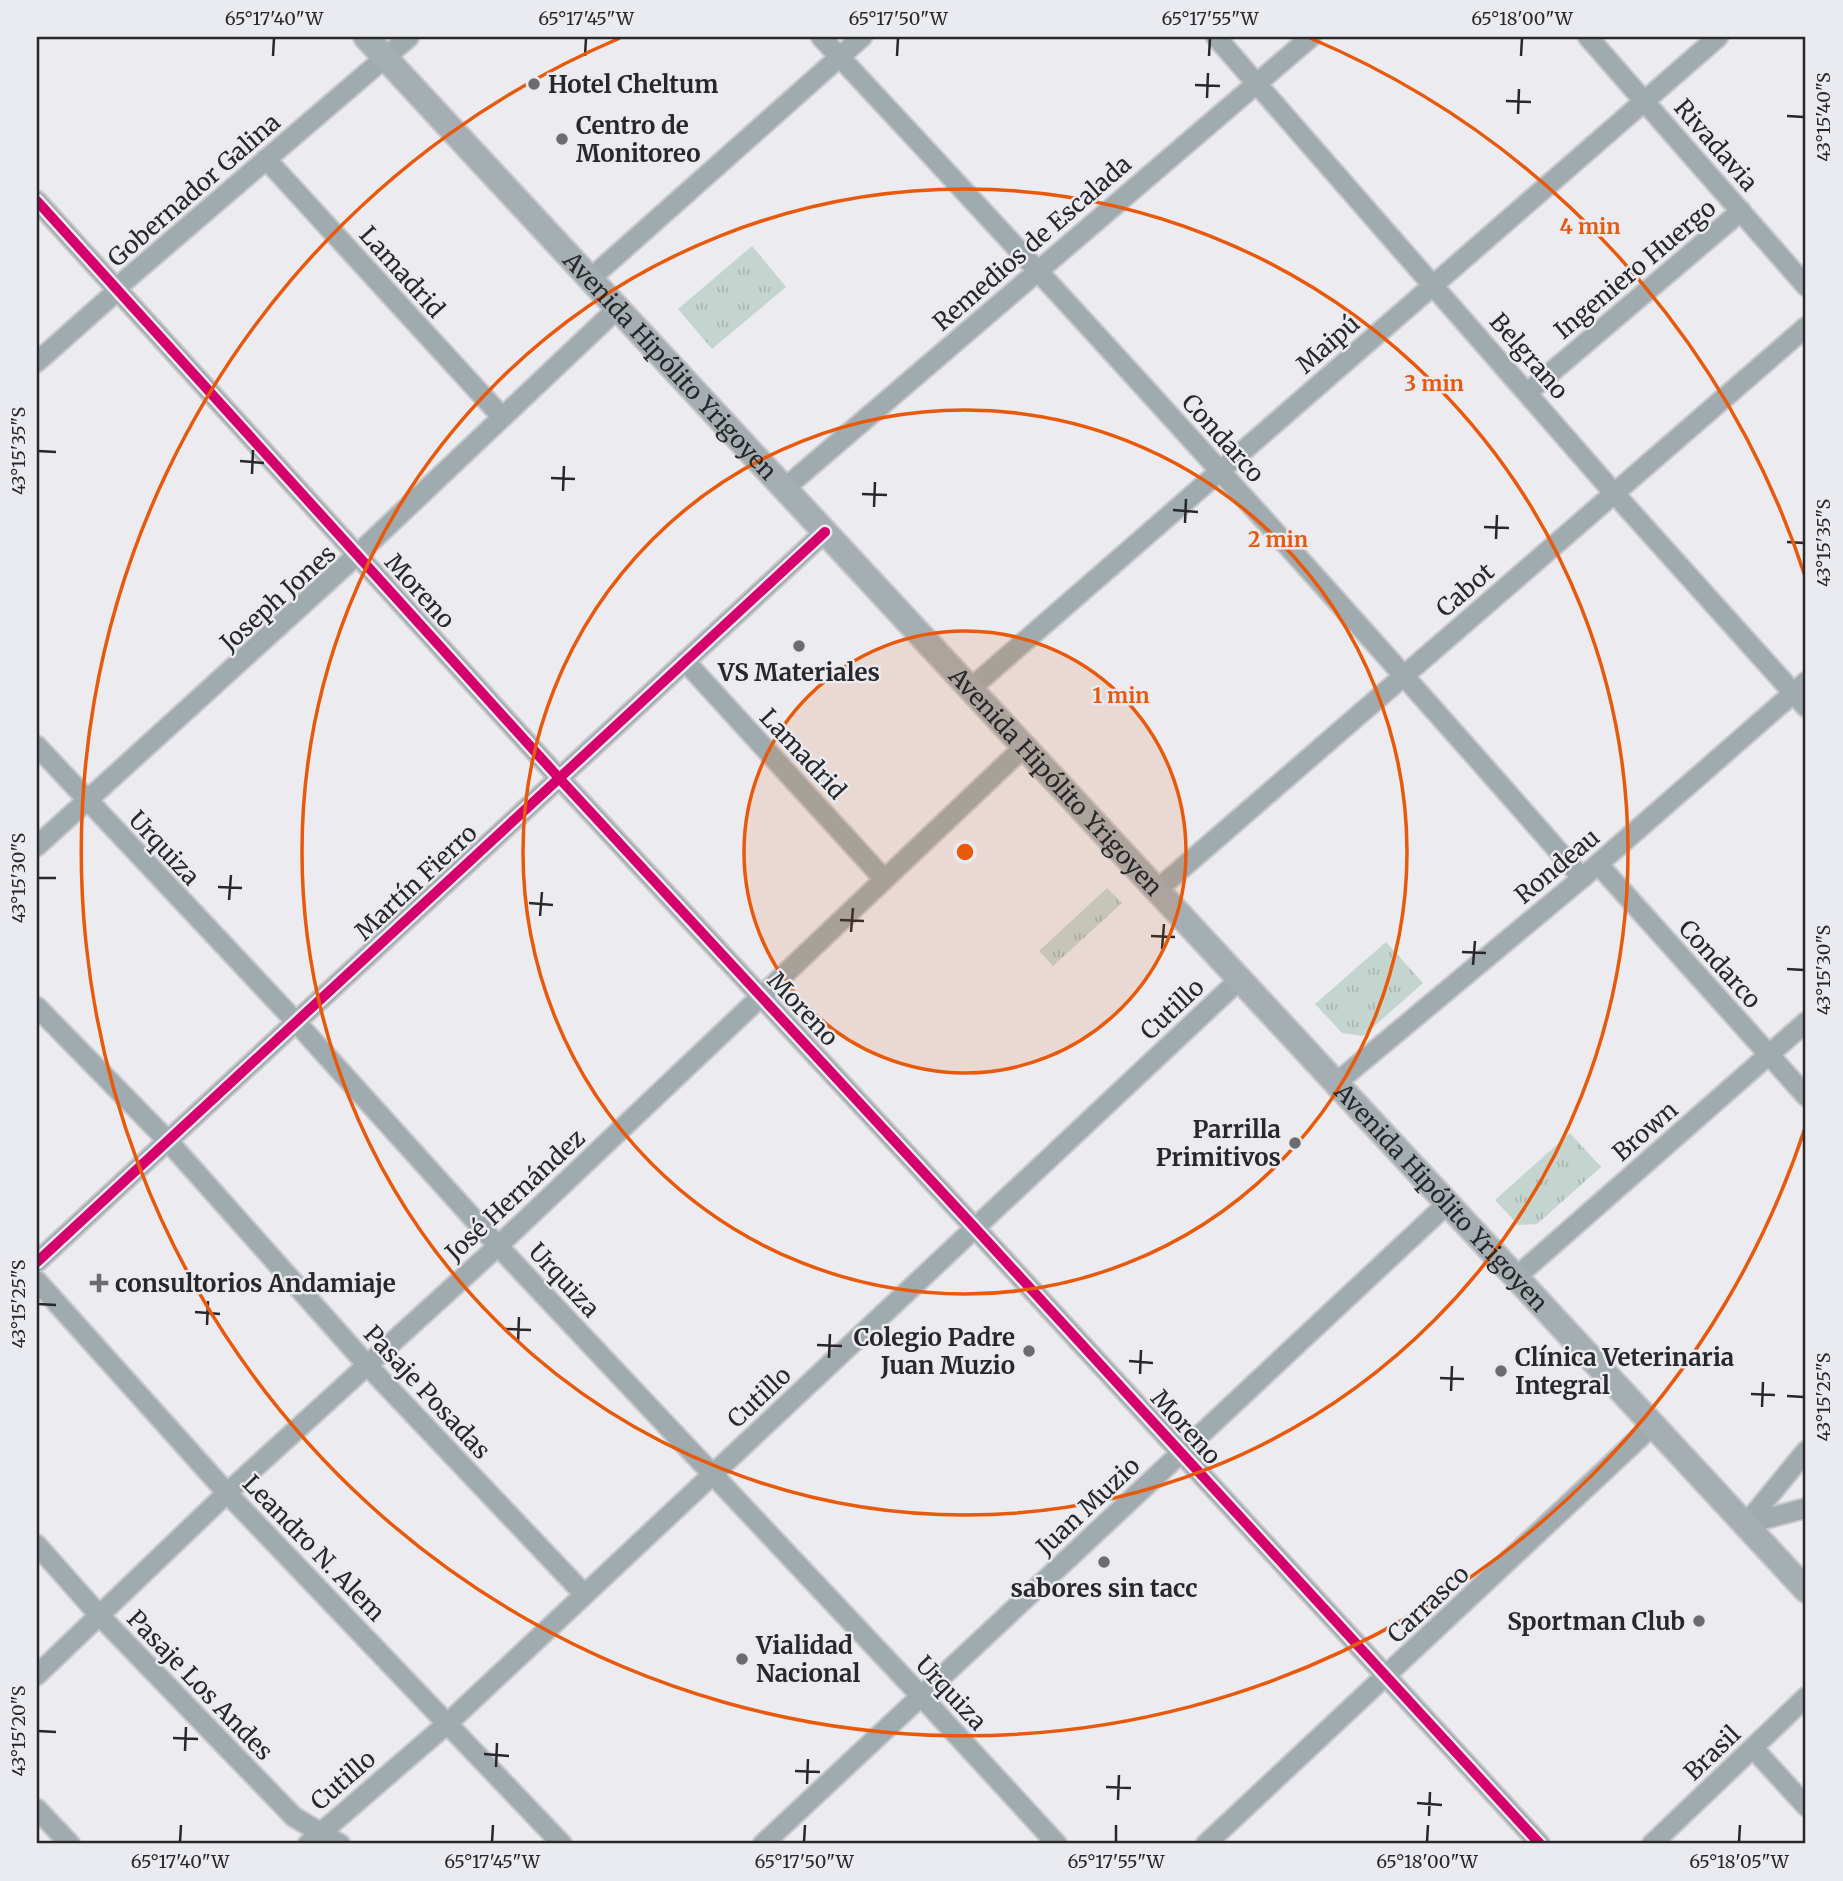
<svg xmlns="http://www.w3.org/2000/svg" width="1843" height="1881" font-family="Merriweather,serif">
<style>
.grass{fill:url(#grass-tufts)}
.lines{fill:none;stroke-linecap:round;stroke-linejoin:round}
.minor-casing{stroke:#c9c9cc;stroke-width:23}
.major-casing{stroke:#c9c9cc;stroke-width:28}
.minor{stroke:#a0abaf;stroke-width:19}
.major{stroke:#a5afb3;stroke-width:24}
.cycleway-casing{stroke:#eaeaf1;stroke-width:15}
.cycleway{stroke:#d6006c;stroke-width:10}
.ticks{fill:none;stroke:#28282a;stroke-width:2.5}
.ring{fill:none;stroke:#e8590c;stroke-width:3.5}
.poi-dot{fill:#6c6c6f;stroke:#eaeaf1;stroke-width:2.5}
.labels{text-anchor:middle;dominant-baseline:central;stroke-width:5;stroke-linejoin:round;paint-order:stroke}
.poi-label{font-size:24px;font-weight:bold;fill:#28282a;stroke:#eaeaf1;text-anchor:start}
.street-label{font-size:24px;fill:#28282a;stroke:#eaeaf1}
.centre{fill:#e8590c;stroke:#eaeaf1;stroke-width:3.5}
.ring-label{font-size:21px;text-anchor:middle;font-weight:bold;fill:#e8590c;stroke:#eaeaf1;stroke-width:5;stroke-linejoin:round;paint-order:stroke}
.neatline{fill:none;stroke:#28282a;stroke-width:2.5}
.ticks-label{font-size:18px;text-anchor:middle;fill:#28282a}
</style>
<defs>
<pattern id="grass-tufts" width="24" height="20" patternUnits="userSpaceOnUse" patternTransform="scale(1.75)"><rect width="24" height="20" fill="#c3d5ce"/><path d="M3 7l-1-3M5 7V3M7 7l1-3M15 17l-1-3M17 17v-4M19 17l1-3" fill="none" stroke="#a8b7b1"/></pattern>
</defs>
<rect width="100%" height="100%" fill="#ebebf0"/>
<g class="grass">
<path d="M752,246L786,287L712,349L678,309Z"/>
<path d="M1107,888L1122,903L1053,966L1039,951Z"/>
<path d="M1386,942L1423,983L1363,1036L1342,1033L1315,1004Z"/>
<path d="M1570,1133L1601,1167L1537,1224L1518,1225L1495,1200Z"/>
</g>
<g class="lines">
<defs>
<g id="minor">
<path d="M821,37C1079,313 1333,593 1582,878"/>
<path d="M1216,37L1614,493L1806,707"/>
<path d="M1588,37L1806,286"/>
<path d="M266,159L502,417"/>
<path d="M37,201L559,778L975,1228L1540,1844"/>
<path d="M590,279L862,37"/>
<path d="M37,362L117,291L121,284L409,37"/>
<path d="M1528,392L1741,211"/>
<path d="M785,488L1311,37"/>
<path d="M685,661L884,879"/>
<path d="M970,689L1718,37"/>
<path d="M37,746L296,1022L498,1246L921,1696L1057,1844"/>
<path d="M37,846L358,554L618,308"/>
<path d="M1598,864L1806,1096"/>
<path d="M1157,890L1806,327"/>
<path d="M37,1007L168,1141L368,1366L584,1594"/>
<path d="M1335,1084L1582,878L1806,682"/>
<path d="M37,1262L825,532"/>
<path d="M1515,1278L1806,1022"/>
<path d="M37,1281L227,1493L562,1844"/>
<path d="M1746,1524L1806,1451"/>
<path d="M1746,1524L1806,1508"/>
<path d="M37,1545L99,1615L294,1817L340,1844"/>
<path d="M37,1675L227,1493L498,1246L1024,747"/>
<path d="M1753,1748L1806,1806"/>
<path d="M37,1809L70,1844"/>
<path d="M308,1844L448,1723L1239,980"/>
<path d="M763,1844L1447,1204"/>
<path d="M1206,1844L1652,1426"/>
<path d="M1652,1844L1806,1697"/>
</g>
<g id="major">
<path id="s1" d="M366,37L1806,1590"/>
</g>
</defs>
<use href="#minor" class="minor-casing"/>
<use href="#major" class="major-casing"/>
<use href="#minor" class="minor"/>
<use href="#major" class="major"/>
<defs>
<g id="cycleway">
<path d="M37,201L559,778L975,1228L1540,1844"/>
<path d="M37,1262L825,532"/>
</g>
</defs>
<use href="#cycleway" class="cycleway-casing"/>
<use href="#cycleway" class="cycleway"/>
</g>
<path class="ticks" d="M273,56L274,38M585,56L586,38M897,56L898,38M1209,56L1210,38M1521,56L1522,38M1195,85L1220,86M1207,98L1208,73M1506,101L1531,102M1518,114L1519,89M1787,116L1804,117M38,451L56,452M240,461L264,463M252,474L253,450M551,478L575,479M563,491L564,466M862,494L887,495M874,507L875,482M1173,510L1198,512M1185,523L1186,499M1484,527L1509,528M1496,539L1497,515M1787,542L1804,543M38,878H56M218,887L242,888M229,900L231,875M529,903L553,905M540,916L542,892M840,920L864,921M851,932L853,908M1151,936L1175,937M1162,949L1164,924M1462,952L1486,953M1473,965L1475,941M1787,969L1804,970M38,1304L56,1305M195,1312L220,1314M207,1325L208,1301M506,1329L531,1330M518,1342L519,1317M817,1345L842,1346M829,1358L830,1334M1129,1361L1153,1363M1140,1374L1141,1350M1440,1378L1464,1379M1451,1391L1452,1366M1751,1394L1775,1395M1787,1396L1804,1397M1762,1407L1763,1382M38,1731L56,1732M173,1738L198,1739M185,1751L186,1727M484,1754L509,1756M496,1767L497,1743M795,1771L820,1772M807,1784L808,1759M1106,1787L1131,1788M1118,1800L1119,1775M1417,1803L1442,1805M1429,1816L1430,1792M180,1842L181,1825M492,1842L493,1825M804,1842L805,1825M1116,1842V1825M1427,1842L1428,1825M1739,1842L1740,1825"/>
<circle cx="965" cy="852" r="221" fill="#e8590c" fill-opacity=".12"/>
<g class="ring">
<circle cx="965" cy="852" r="221"/>
<circle cx="965" cy="852" r="442"/>
<circle cx="965" cy="852" r="663"/>
<path d="M1806 1125A884 884 0 1 1 620 38M1310 38A884 884 0 0 1 1806 579"/>
</g>
<g class="poi-dot">
<circle cx="534" cy="84" r="7"/>
<circle cx="562" cy="139" r="7"/>
<circle cx="799" cy="646" r="7"/>
<circle cx="1295" cy="1143" r="7"/>
<path d="M95.5 1272.5h7v7h7v7h-7v7h-7v-7h-7v-7h7z"/>
<circle cx="1029" cy="1351" r="7"/>
<circle cx="1501" cy="1371" r="7"/>
<circle cx="1104" cy="1562" r="7"/>
<circle cx="1699" cy="1621" r="7"/>
<circle cx="742" cy="1659" r="7"/>
</g>
<g class="labels">
<g class="poi-label">
<text x="548" y="84">Hotel Cheltum</text>
<text x="576" y="125">Centro de<tspan x="576" dy="28">Monitoreo</tspan></text>
<text x="799" y="672" text-anchor="middle">VS Materiales</text>
<text x="1281" y="1129" text-anchor="end">Parrilla<tspan x="1281" dy="28">Primitivos</tspan></text>
<text x="115" y="1283">consultorios Andamiaje</text>
<text x="1015" y="1337" text-anchor="end">Colegio Padre<tspan x="1015" dy="28">Juan Muzio</tspan></text>
<text x="1515" y="1357">Clínica Veterinaria<tspan x="1515" dy="28">Integral</tspan></text>
<text x="1104" y="1588" text-anchor="middle">sabores sin tacc</text>
<text x="1685" y="1621" text-anchor="end">Sportman Club</text>
<text x="756" y="1645">Vialidad<tspan x="756" dy="28">Nacional</tspan></text>
</g>
<g class="street-label">
<text transform="translate(1716 145) rotate(49)">Rivadavia</text>
<text transform="translate(194 190) rotate(-41)">Gobernador Galina</text>
<text transform="translate(1032 243) rotate(-41)">Remedios de Escalada</text>
<text transform="translate(1635 269) rotate(-40)">Ingeniero Huergo</text>
<text transform="translate(402 272) rotate(48)">Lamadrid</text>
<text transform="translate(1328 344) rotate(-41)">Maipú</text>
<text transform="translate(1529 356) rotate(49)">Belgrano</text>
<text stroke="none"><textPath href="#s1" startOffset="448">Avenida Hipólito Yrigoyen</textPath></text>
<text transform="translate(1223 438) rotate(48)">Condarco</text>
<text transform="translate(1465 590) rotate(-41)">Cabot</text>
<text transform="translate(420 591) rotate(48)">Moreno</text>
<text transform="translate(278 598) rotate(-42)">Joseph Jones</text>
<text transform="translate(803 754) rotate(47)">Lamadrid</text>
<text stroke="none"><textPath href="#s1" startOffset="1015">Avenida Hipólito Yrigoyen</textPath></text>
<text transform="translate(164 848) rotate(47)">Urquiza</text>
<text transform="translate(1557 866) rotate(-40)">Rondeau</text>
<text transform="translate(416 882) rotate(-43)">Martín Fierro</text>
<text transform="translate(1720 964) rotate(48)">Condarco</text>
<text transform="translate(803 1009) rotate(47)">Moreno</text>
<text transform="translate(1172 1009) rotate(-43)">Cutillo</text>
<text transform="translate(1645 1131) rotate(-41)">Brown</text>
<text transform="translate(515 1195) rotate(-43)">José Hernández</text>
<text stroke="none"><textPath href="#s1" startOffset="1582">Avenida Hipólito Yrigoyen</textPath></text>
<text transform="translate(564 1280) rotate(47)">Urquiza</text>
<text transform="translate(427 1392) rotate(47)">Pasaje Posadas</text>
<text transform="translate(759 1397) rotate(-43)">Cutillo</text>
<text transform="translate(1186 1427) rotate(48)">Moreno</text>
<text transform="translate(1088 1506) rotate(-43)">Juan Muzio</text>
<text transform="translate(314 1548) rotate(46)">Leandro N. Alem</text>
<text transform="translate(1428 1604) rotate(-43)">Carrasco</text>
<text transform="translate(200 1685) rotate(46)">Pasaje Los Andes</text>
<text transform="translate(951 1693) rotate(47)">Urquiza</text>
<text transform="translate(1712 1753) rotate(-44)">Brasil</text>
<text transform="translate(343 1780) rotate(-41)">Cutillo</text>
</g>
</g>
<circle cx="965" cy="852" r="10" class="centre"/>
<g class="ring-label">
<text x="1590" y="234">4 min</text>
<text x="1434" y="391">3 min</text>
<text x="1278" y="547">2 min</text>
<text x="1121" y="703">1 min</text>
</g>
<rect width="1843" height="1881" fill="none" stroke="#eaeaf1" stroke-width="77"/>
<rect x="38" y="38" width="1766" height="1804" class="neatline"/>
<g class="ticks-label">
<text x="274" y="25">65°17'40"W</text>
<text x="586" y="25">65°17'45"W</text>
<text x="898" y="25">65°17'50"W</text>
<text x="1210" y="25">65°17'55"W</text>
<text x="1522" y="25">65°18'00"W</text>
<text transform="translate(1824 117) rotate(-90)" y="6">43°15'40"S</text>
<text transform="translate(19 451) rotate(-90)" y="6">43°15'35"S</text>
<text transform="translate(1824 543) rotate(-90)" y="6">43°15'35"S</text>
<text transform="translate(19 878) rotate(-90)" y="6">43°15'30"S</text>
<text transform="translate(1824 970) rotate(-90)" y="6">43°15'30"S</text>
<text transform="translate(19 1304) rotate(-90)" y="6">43°15'25"S</text>
<text transform="translate(1824 1397) rotate(-90)" y="6">43°15'25"S</text>
<text transform="translate(19 1731) rotate(-90)" y="6">43°15'20"S</text>
<text x="180" y="1868">65°17'40"W</text>
<text x="492" y="1868">65°17'45"W</text>
<text x="804" y="1868">65°17'50"W</text>
<text x="1116" y="1868">65°17'55"W</text>
<text x="1427" y="1868">65°18'00"W</text>
<text x="1739" y="1868">65°18'05"W</text>
</g>
</svg>
